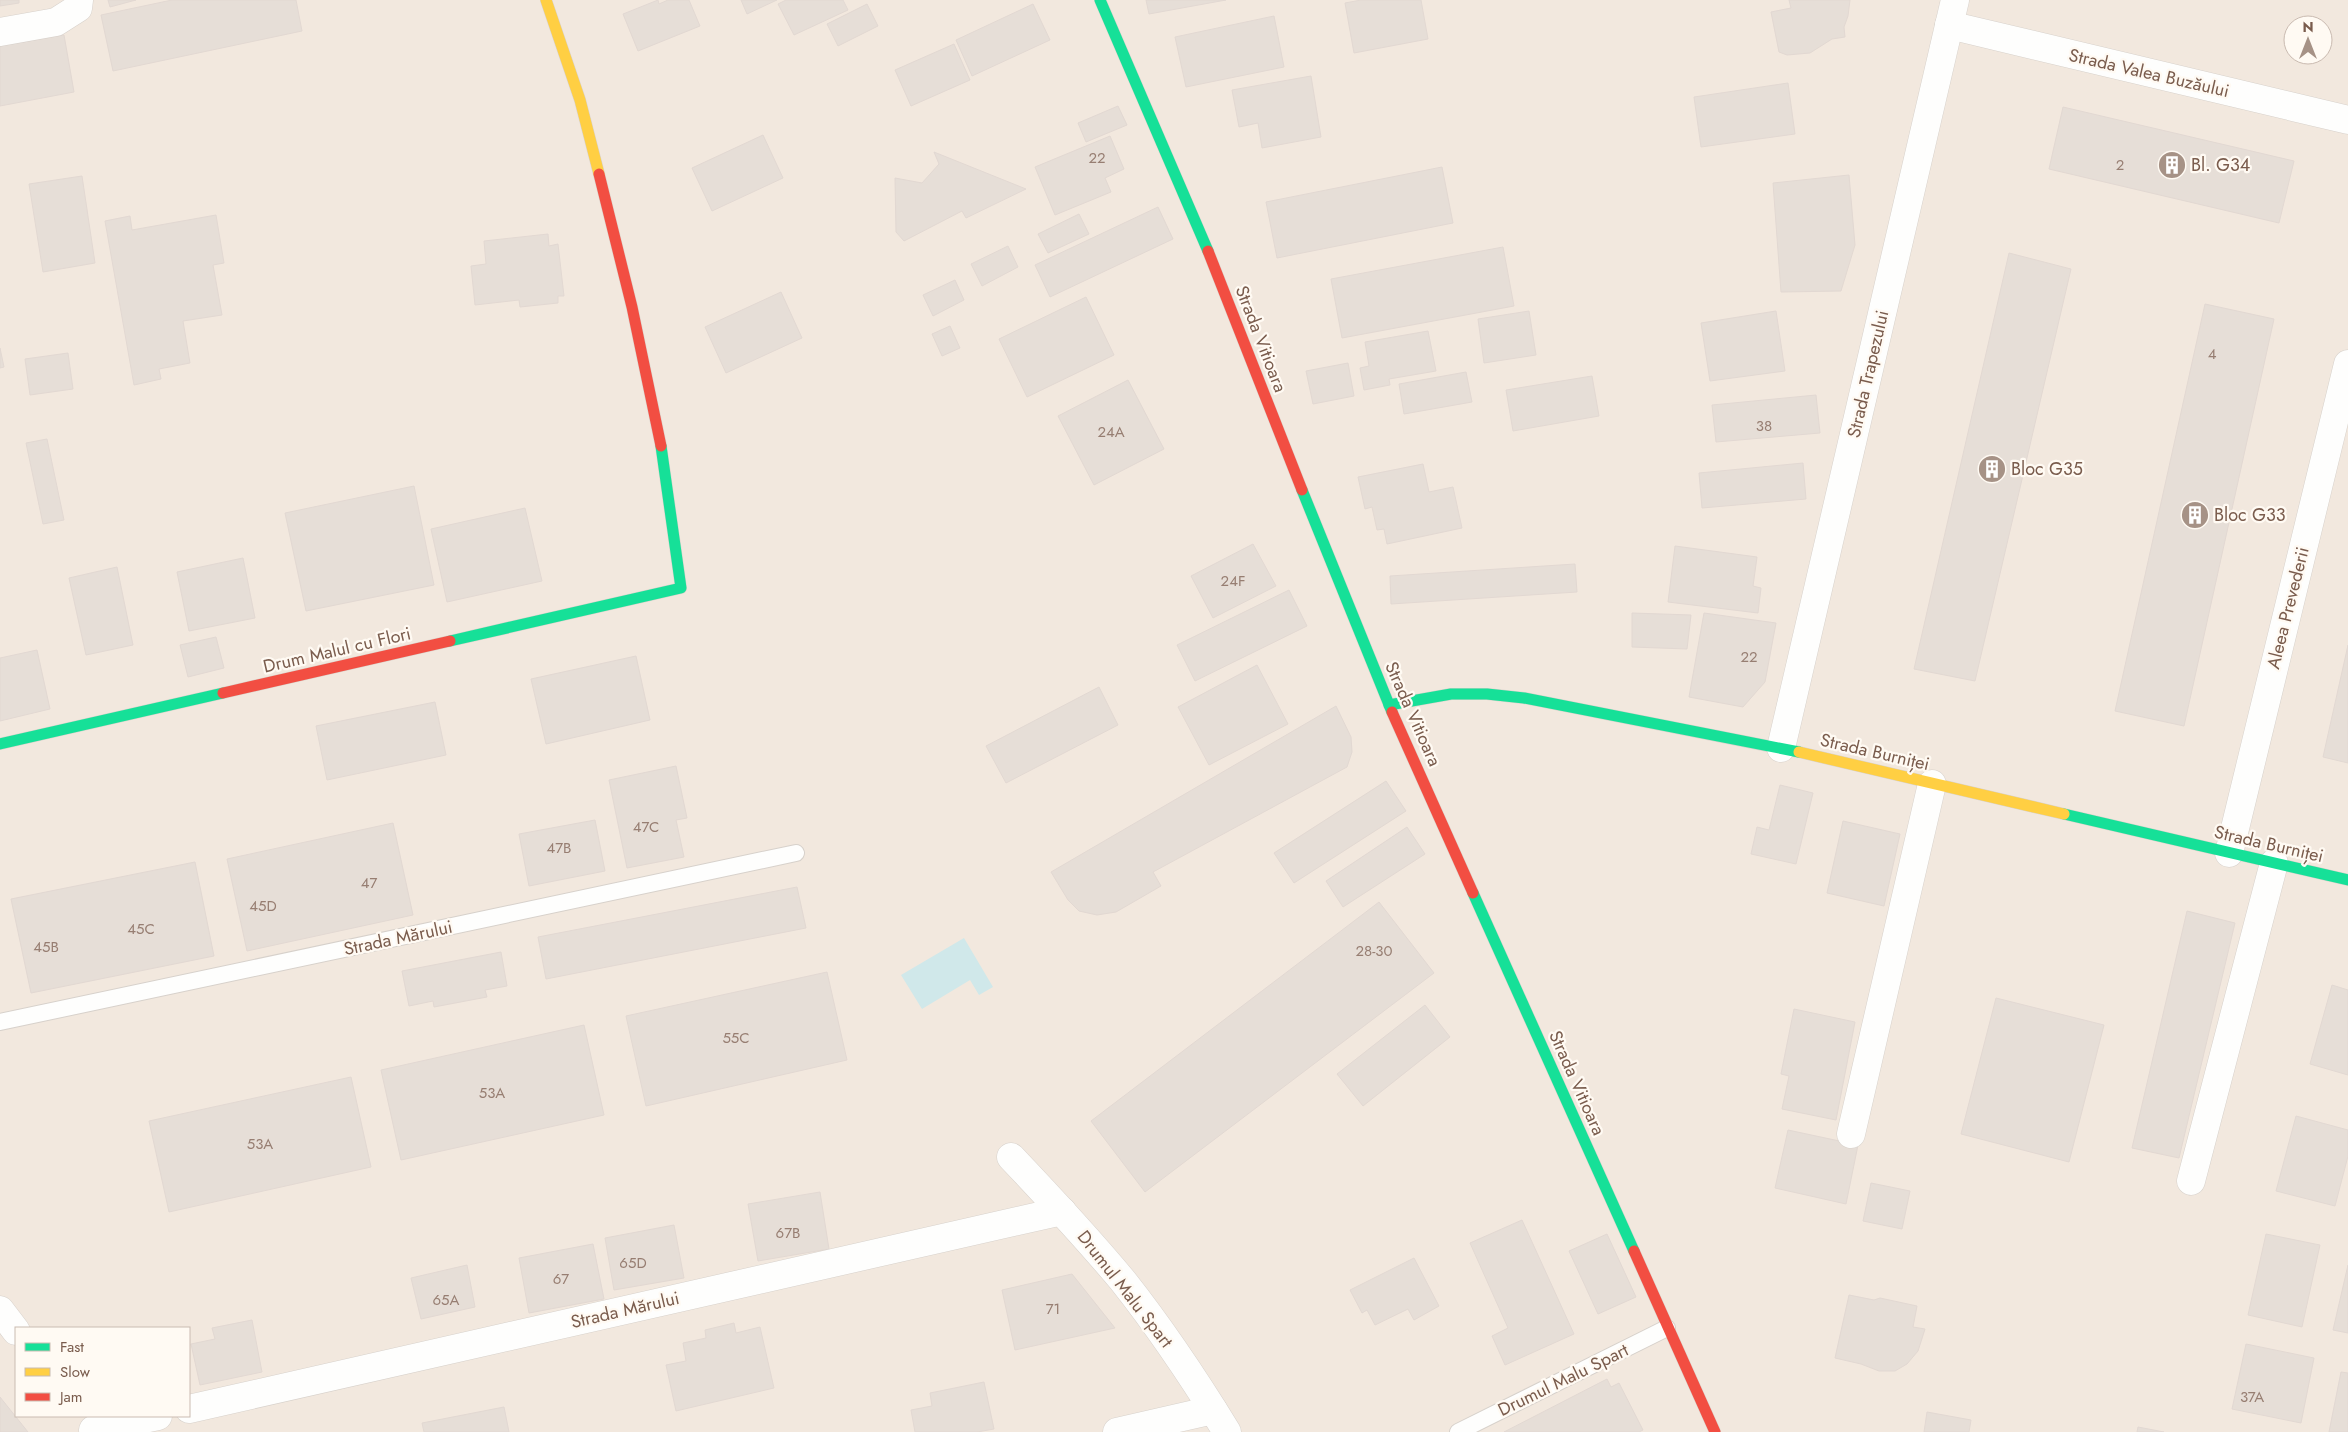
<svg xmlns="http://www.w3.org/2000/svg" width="2348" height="1432" font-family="Jost,sans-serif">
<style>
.residential{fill:#f2e8de;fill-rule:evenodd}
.water{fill:#d0e8ea}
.building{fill:#e6ded7;stroke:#e2d8d2}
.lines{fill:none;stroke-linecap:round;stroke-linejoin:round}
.lane-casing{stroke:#d7d1cb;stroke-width:18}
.street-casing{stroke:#d7d1cb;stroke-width:29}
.fast-casing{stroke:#d9d2cb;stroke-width:12}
.slow-casing{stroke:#d9d2cb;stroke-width:12}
.jam-casing{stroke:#d9d2cb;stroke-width:12}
.lane{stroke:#fefefd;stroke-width:16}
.street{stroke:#fefefd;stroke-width:28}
.fast{stroke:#16e098;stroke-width:11}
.slow{stroke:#ffcf43;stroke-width:11}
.jam{stroke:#f24e42;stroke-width:11}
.labels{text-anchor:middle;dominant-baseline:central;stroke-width:4.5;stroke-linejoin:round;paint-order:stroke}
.number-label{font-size:15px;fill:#977e72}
.street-label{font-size:18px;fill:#7a5c4d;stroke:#fffaf3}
.poi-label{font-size:18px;fill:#7a5c4d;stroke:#fffaf3;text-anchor:start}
</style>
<rect width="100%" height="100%" fill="#f9f5f0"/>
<path class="residential" d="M0,0H2348V1432H0ZM2293,25H2323V55H2293ZM16,1328H189V1416H16Z"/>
<path class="water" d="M964,938L993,987L979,995L970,980L922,1009L901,975Z"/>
<g class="building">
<path d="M0,0H19V3L0,6Z"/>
<path d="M108,0H136L110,7Z"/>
<path d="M172,0H296L302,31L113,71L101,15Z"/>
<path d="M658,0L659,4L668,0H689L700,26L638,51L623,14Z"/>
<path d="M741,0H777L747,14Z"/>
<path d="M786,0H843L848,10L794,35L778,4Z"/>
<path d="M1146,0H1226L1149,14Z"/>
<path d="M1361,0H1421L1428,39L1354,53L1345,3Z"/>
<path d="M1789,0H1850L1848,16L1844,27L1845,37L1832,39L1810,53L1787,55L1779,52L1771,12L1791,8Z"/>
<path d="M867,4L878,26L838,46L827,24Z"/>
<path d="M1033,4L1050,40L972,76L956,40Z"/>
<path d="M1274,16L1284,67L1186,87L1175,37Z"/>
<path d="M64,35L74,92L0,106V46Z"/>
<path d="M954,44L970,80L911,106L895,70Z"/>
<path d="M1311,76L1321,137L1262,148L1258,123L1239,127L1232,90Z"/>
<path d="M1788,83L1795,134L1701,147L1694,97Z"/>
<path d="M1118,106L1127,125L1086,142L1078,123Z"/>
<path d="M2063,107L2294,161L2279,223L2049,169Z"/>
<path d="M763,135L783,178L712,211L692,168Z"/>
<path d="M1110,136L1124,169L1105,178L1111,192L1055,215L1035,167Z"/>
<path d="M934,152L1026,189L966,218L962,211L904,241L896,232L895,178L922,183L939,164Z"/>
<path d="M1442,167L1453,223L1277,258L1266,202Z"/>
<path d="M1849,175L1855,245L1841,291L1781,292L1773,183Z"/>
<path d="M82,176L95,263L43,272L29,184Z"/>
<path d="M1158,207L1173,239L1050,297L1035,265Z"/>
<path d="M1079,214L1089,234L1048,253L1038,234Z"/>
<path d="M216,215L224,263L213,265L222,315L183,321L190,363L159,369L161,379L134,385L105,221L130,216L132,230Z"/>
<path d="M548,234L549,246L558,244L564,296H558V303L520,307L519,300L475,305L471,266L486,264L484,241Z"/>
<path d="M1008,246L1018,267L982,286L971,264Z"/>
<path d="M1503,247L1514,306L1342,338L1331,279Z"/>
<path d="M2009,253L2071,269L1975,681L1914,669Z"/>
<path d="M955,280L964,300L933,316L923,295Z"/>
<path d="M781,292L802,338L726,373L705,327Z"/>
<path d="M1086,297L1114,355L1027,397L999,339Z"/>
<path d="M2205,304L2274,319L2184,726L2115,711Z"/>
<path d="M1529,311L1536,355L1484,363L1478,319Z"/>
<path d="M1776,311L1785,371L1710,381L1701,323Z"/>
<path d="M950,326L960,348L942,356L932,334Z"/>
<path d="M1428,331L1436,371L1389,379L1390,385L1364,390L1360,368L1369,366L1365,342Z"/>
<path d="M0,348L4,367L0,368Z"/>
<path d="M68,353L73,389L30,395L25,359Z"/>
<path d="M1348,363L1354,396L1313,404L1306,371Z"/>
<path d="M1466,372L1472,402L1404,414L1399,384Z"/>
<path d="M1592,376L1599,416L1513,431L1506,390Z"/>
<path d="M1128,380L1164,449L1094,485L1058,416Z"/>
<path d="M1816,395L1820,433L1716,442L1712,405Z"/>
<path d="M47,439L64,520L43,524L26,443Z"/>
<path d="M1803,463L1806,499L1702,508L1699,473Z"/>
<path d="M1423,464L1429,492L1453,487L1462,528L1387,544L1384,529L1377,530L1372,507L1365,509L1358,477Z"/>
<path d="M414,486L434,585L306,611L285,513Z"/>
<path d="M525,508L542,581L447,602L431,529Z"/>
<path d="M1253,544L1276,586L1213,618L1191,576Z"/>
<path d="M1675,546L1757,557L1753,586L1761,588L1758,613L1668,602Z"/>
<path d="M243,558L255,618L189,631L177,572Z"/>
<path d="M1575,564L1577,592L1391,604L1390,576Z"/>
<path d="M117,567L133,645L86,655L69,578Z"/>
<path d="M1289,590L1307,626L1195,681L1177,645Z"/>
<path d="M1632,613L1691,615L1687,649L1632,647Z"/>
<path d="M1704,613L1776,623L1765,682L1743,707L1689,697Z"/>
<path d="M216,637L224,668L188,677L180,645Z"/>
<path d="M2348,645V763L2323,757Z"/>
<path d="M37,650L50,709L0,721V658Z"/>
<path d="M636,656L650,720L546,744L531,679Z"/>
<path d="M1257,665L1288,724L1209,765L1178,707Z"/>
<path d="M1099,687L1118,725L1006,783L986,746Z"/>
<path d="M435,702L446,755L327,780L316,726Z"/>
<path d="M1336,706L1351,737L1352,752L1347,767L1153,872L1161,886L1116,912L1097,915L1079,911L1068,900L1051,872Z"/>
<path d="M676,766L687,818L676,820L684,857L627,868L609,780Z"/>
<path d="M1386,781L1406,811L1294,883L1274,853Z"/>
<path d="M1780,785L1813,793L1796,864L1751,854L1757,827L1769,830Z"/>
<path d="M595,820L605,871L529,886L519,834Z"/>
<path d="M1843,821L1900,834L1884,906L1827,893Z"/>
<path d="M393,823L413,915L247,951L227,859Z"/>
<path d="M1407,827L1425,854L1343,907L1326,881Z"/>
<path d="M195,862L214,956L31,993L11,899Z"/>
<path d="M797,887L806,928L546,979L538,937Z"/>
<path d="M1379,902L1434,973L1145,1192L1091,1121Z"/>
<path d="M2187,911L2235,923L2179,1158L2132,1148Z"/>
<path d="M501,952L507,986L485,990L487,997L434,1007L433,1001L409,1006L402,971Z"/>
<path d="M827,972L847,1060L646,1106L626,1016Z"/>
<path d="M2332,985L2348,990V1075L2310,1064Z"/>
<path d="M1996,998L2104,1025L2069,1162L1961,1134Z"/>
<path d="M1425,1005L1450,1037L1363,1106L1337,1074Z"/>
<path d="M1794,1009L1855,1022L1836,1120L1782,1109L1789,1076L1781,1074Z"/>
<path d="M584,1025L604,1115L401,1160L381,1070Z"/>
<path d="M351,1077L371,1167L169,1212L149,1121Z"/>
<path d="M2296,1116L2348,1130V1156L2335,1206L2276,1191Z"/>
<path d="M1788,1130L1858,1145L1846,1204L1775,1188Z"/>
<path d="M1871,1183L1910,1191L1902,1229L1863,1221Z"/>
<path d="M820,1192L829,1249L758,1261L748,1204Z"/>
<path d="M1522,1220L1574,1334L1505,1365L1492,1336L1508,1328L1470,1243Z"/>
<path d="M674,1225L684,1278L614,1290L605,1238Z"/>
<path d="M1607,1234L1636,1297L1598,1314L1569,1251Z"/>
<path d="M2266,1234L2320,1245L2302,1327L2248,1315Z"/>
<path d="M593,1244L604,1299L529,1313L519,1258Z"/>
<path d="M1414,1258L1439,1306L1414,1320L1408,1309L1375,1325L1367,1310L1362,1313L1350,1290Z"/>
<path d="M467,1265L475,1307L421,1319L411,1278Z"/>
<path d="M2348,1265V1333L2333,1330Z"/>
<path d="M1072,1274L1115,1328L1015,1350L1002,1290Z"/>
<path d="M1849,1295L1874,1300L1880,1298L1917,1306L1913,1327L1925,1329L1918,1351L1907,1364L1895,1371H1879L1861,1364L1835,1358Z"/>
<path d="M252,1320L262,1372L200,1385L191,1344L215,1339L212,1328Z"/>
<path d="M734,1323L736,1333L760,1327L774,1388L676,1411L666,1365L686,1361L683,1343L706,1338L705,1330Z"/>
<path d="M2246,1344L2314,1358L2301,1423L2232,1409Z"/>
<path d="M2341,1372L2348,1373V1432H2329Z"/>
<path d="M1607,1379L1611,1387L1619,1383L1643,1430L1639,1432H1504Z"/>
<path d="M984,1382L994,1429L977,1432H915L911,1410L932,1406L930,1393Z"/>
<path d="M0,1397L28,1432H0Z"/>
<path d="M504,1407L509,1432H424L422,1423Z"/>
<path d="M1927,1412L1971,1420L1969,1432H1924Z"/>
<path d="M2138,1427L2164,1432H2137Z"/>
</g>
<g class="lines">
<defs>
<g id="lane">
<path d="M0,1022L796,853"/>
<path d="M1458,1432L1667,1328"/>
</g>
<g id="street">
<path d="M1949,25L2348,120"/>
<path d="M0,32L56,22L78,8L79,0"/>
<path d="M1781,748L1955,0"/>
<path d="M2229,853L2348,364"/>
<path d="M1851,1134L1932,784"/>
<path d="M1011,1157C1049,1197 1087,1238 1123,1281C1161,1329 1195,1380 1227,1432"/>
<path d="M2191,1181L2274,863"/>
<path d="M0,1310L16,1331"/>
<path d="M189,1409L1062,1211"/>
<path d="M93,1430L158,1416"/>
<path d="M1117,1432L1213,1410"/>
</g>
<g id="fast">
<path d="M1100,0L1208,251"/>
<path d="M1302,490L1392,712"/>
<path d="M450,641L681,588L661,446"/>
<path d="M1389,705L1451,694H1487L1524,698L1799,752"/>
<path d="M0,744L223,693"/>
<path d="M2064,814L2348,880"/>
<path d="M1473,893L1634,1251"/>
</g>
<g id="slow">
<path d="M546,0L580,100L599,174"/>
<path d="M1799,752L2064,814"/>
</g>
<g id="jam">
<path d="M599,174L632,307L661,446"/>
<path d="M1208,251L1302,490"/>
<path d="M223,693L450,641"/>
<path d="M1392,712L1473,893"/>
<path d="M1634,1251L1715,1432"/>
</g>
</defs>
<use href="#lane" class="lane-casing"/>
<use href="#street" class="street-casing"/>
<use href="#fast" class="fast-casing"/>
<use href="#slow" class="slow-casing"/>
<use href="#jam" class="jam-casing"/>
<use href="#lane" class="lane"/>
<use href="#street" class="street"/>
<use href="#fast" class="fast"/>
<use href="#slow" class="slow"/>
<use href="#jam" class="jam"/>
</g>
<defs>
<symbol id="building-disc" viewBox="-11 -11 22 22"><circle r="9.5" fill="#a69286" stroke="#fffaf3"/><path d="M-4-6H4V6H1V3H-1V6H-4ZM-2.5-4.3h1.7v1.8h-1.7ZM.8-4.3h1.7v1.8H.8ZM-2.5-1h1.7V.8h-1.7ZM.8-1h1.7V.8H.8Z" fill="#fff"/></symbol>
</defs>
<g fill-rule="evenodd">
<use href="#building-disc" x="2156" y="149" width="32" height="32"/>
<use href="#building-disc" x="1976" y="453" width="32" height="32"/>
<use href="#building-disc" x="2179" y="499" width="32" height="32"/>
</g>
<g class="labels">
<g class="number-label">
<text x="1097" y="158">22</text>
<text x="2120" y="165">2</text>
<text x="2212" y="354">4</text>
<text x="1764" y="426">38</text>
<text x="1111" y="432">24A</text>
<text x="1233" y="581">24F</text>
<text x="1749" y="657">22</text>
<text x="646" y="827">47C</text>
<text x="559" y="848">47B</text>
<text x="369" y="883">47</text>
<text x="263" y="906">45D</text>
<text x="141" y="929">45C</text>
<text x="46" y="947">45B</text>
<text x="1374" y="951">28-30</text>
<text x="736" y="1038">55C</text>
<text x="492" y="1093">53A</text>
<text x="260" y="1144">53A</text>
<text x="788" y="1233">67B</text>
<text x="633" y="1263">65D</text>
<text x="561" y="1279">67</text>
<text x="446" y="1300">65A</text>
<text x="1053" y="1309">71</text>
<text x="2252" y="1397">37A</text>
</g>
<g class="street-label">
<text transform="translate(2149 73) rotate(13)">Strada Valea Buzăului</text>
<text transform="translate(1261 339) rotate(69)">Strada Vitioara</text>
<text transform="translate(1868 374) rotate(-77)">Strada Trapezului</text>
<text transform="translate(2288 608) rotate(-76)">Aleea Prevederii</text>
<text transform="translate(337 650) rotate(-13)">Drum Malul cu Flori</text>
<text transform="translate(1413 714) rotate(66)">Strada Vitioara</text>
<text transform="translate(1875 752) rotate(13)">Strada Burniței</text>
<text transform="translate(2269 844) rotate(13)">Strada Burniței</text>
<text transform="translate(398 938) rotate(-12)">Strada Mărului</text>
<text transform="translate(1577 1083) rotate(66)">Strada Vitioara</text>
<text transform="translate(1125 1289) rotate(52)">Drumul Malu Spart</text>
<text transform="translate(625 1310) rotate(-13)">Strada Mărului</text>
<text transform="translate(1563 1380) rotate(-26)">Drumul Malu Spart</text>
</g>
<g class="poi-label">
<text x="2191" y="165">Bl. G34</text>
<text x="2011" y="469">Bloc G35</text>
<text x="2214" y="515">Bloc G33</text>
</g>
</g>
<rect x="15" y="1327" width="175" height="90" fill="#fffaf3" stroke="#cabbb1"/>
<rect x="25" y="1343" width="25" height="8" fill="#16e098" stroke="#cabbb1"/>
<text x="60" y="1352" font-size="15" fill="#7a5c4d">Fast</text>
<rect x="25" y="1368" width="25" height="8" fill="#ffcf43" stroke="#cabbb1"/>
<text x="60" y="1377" font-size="15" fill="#7a5c4d">Slow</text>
<rect x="25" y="1393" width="25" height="8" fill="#f24e42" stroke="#cabbb1"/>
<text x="60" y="1402" font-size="15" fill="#7a5c4d">Jam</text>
<g transform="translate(2308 40)"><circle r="24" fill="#fffaf3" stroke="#cabbb1"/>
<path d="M0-4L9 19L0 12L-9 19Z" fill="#a69286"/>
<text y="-8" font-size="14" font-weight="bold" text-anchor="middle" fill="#7a5c4d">N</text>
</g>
</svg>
